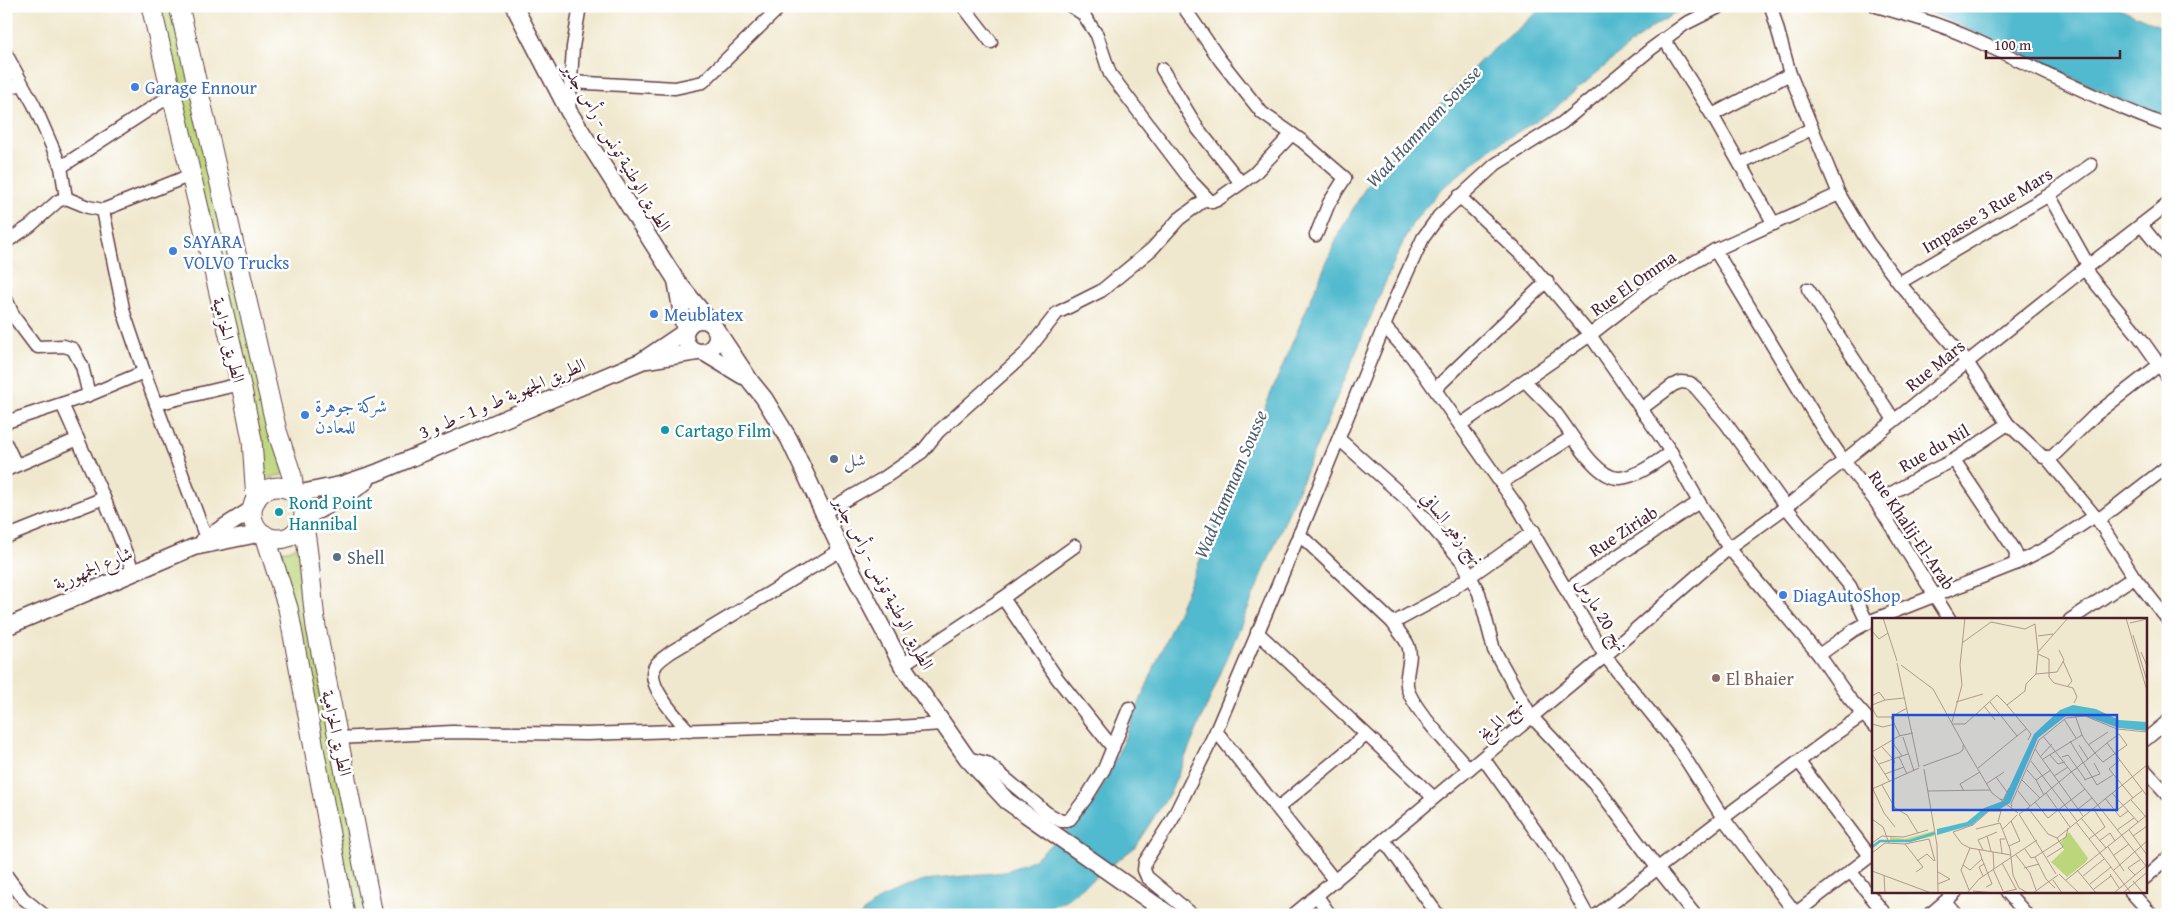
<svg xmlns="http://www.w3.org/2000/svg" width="2174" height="921" font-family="'Gentium Book Plus',Amiri,serif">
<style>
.green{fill:#bbd67b;stroke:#827a53}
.water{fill:#51bace;stroke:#4e6c7c}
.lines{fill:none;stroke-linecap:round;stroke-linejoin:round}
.minor-casing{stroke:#633d43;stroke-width:15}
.major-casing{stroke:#633d43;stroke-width:19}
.highway-casing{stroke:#633d43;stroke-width:21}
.minor{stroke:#fff;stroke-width:12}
.major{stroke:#fff;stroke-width:16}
.highway{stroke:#fff;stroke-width:19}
.shop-dot{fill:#3f7fe0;stroke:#fff;stroke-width:2}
.culture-dot{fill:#0f9aa8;stroke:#fff;stroke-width:2}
.service-dot{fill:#5c6f8a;stroke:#fff;stroke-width:2}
.education-dot{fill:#8d6e63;stroke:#fff;stroke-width:2}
.labels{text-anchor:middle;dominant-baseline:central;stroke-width:5;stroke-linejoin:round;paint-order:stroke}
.shop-label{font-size:18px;fill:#366cbe;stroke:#fff;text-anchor:start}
.street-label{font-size:18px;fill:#4a1f2b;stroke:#fff}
.culture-label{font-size:18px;fill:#0d838f;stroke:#fff;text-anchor:start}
.service-label{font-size:18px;fill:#4e5e75;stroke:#fff;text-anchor:start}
.education-label{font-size:18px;fill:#785e54;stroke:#fff;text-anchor:start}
.water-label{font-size:19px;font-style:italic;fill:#4d5d6c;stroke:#fff}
.inset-river{fill:none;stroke:#51bace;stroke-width:2.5}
.inset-road{fill:none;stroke:#ae988d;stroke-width:1}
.view{fill:#1d4ed8;fill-opacity:0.15;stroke:#1d4ed8;stroke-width:2.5}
.inset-edge{fill:none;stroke:#4a1f2b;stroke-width:2.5}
</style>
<rect width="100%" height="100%" fill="#fff"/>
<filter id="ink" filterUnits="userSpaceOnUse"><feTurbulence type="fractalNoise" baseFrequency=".02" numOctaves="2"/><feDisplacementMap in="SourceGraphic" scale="10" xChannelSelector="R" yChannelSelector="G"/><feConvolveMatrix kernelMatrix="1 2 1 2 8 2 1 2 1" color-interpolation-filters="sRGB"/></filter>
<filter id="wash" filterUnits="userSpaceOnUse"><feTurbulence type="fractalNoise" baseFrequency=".0096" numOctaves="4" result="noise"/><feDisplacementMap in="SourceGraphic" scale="20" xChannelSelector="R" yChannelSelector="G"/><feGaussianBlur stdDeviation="1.12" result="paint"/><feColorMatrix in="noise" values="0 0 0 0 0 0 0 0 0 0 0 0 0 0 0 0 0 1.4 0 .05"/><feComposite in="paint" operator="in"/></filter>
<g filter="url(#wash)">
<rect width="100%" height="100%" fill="#f0e8ce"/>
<g class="green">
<path d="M157,6H175L286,474L259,480Z"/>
<path d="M302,544L367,915H350L275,551L288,550Z"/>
</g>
<g class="water">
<path d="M1545,6H1687L1649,29L1549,113L1491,148L1440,190L1412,224L1396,257L1171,791L1134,848L1067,899L1042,912L1029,915H860L881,898L925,880L1005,872L1036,858L1071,826L1094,802L1110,772L1339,233L1370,180L1389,159L1482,59Z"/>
<path d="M1908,6H2115L2168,30V119L2154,115L1932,13Z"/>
</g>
</g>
<g filter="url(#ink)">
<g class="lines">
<defs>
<g id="minor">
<path d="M963,6L991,42"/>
<path d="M1071,6L1083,14L1097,35L1110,74L1192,182L1209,200L1212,202L1217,200L1254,174L1292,134"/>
<path d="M1183,6L1220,60L1262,113L1302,141L1345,178L1329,203L1316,235"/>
<path d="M1771,6L1790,74L1839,194L1868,242L1899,283L1967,362L2008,424L2043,457H2052L2095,415L2168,358"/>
<path d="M1876,6C1908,15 1940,24 1970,38C2036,67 2099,101 2168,126"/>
<path d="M1664,39L1712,115L1774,224"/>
<path d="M6,54L34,105L61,167L66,198"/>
<path d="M1162,69L1198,129L1241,183"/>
<path d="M570,82L675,88L703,82L781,6"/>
<path d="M6,89L21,84"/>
<path d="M569,112L573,47L580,6"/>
<path d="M1712,115L1790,74"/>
<path d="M1740,164L1811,129"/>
<path d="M61,167L173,94"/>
<path d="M2049,195L2088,265"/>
<path d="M1459,196L1530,263L1590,335L1671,452L1699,502L1729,548L1819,655L1849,698L1873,725"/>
<path d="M103,210L124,313L144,372L206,538"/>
<path d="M2141,225L2168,258"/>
<path d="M6,242L30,226L58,201L66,198L88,207L103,210L191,175"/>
<path d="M1715,250L1827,436L1844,461L1876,502L1950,620"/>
<path d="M2084,269L2139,336L2168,377"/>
<path d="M1899,283L2049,195L2091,165"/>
<path d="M1808,289L1894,420"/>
<path d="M6,299L14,317L35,345L38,347L64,346L73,349L82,366L89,395"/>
<path d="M1384,326L1412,357L1519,509L1605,656L1676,744L1723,818L1797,915"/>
<path d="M1525,381C1534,391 1545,401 1554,411C1569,428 1595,480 1620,478C1639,476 1656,462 1671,452"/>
<path d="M1435,389L1547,281"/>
<path d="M62,404L104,498L134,573"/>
<path d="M156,404L240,384"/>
<path d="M1641,409L1673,385L1681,382L1690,383L1696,388L1725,422L1786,507L1850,586L1867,622"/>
<path d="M6,422L89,395L144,372"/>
<path d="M1460,425L1590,335L1649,289L1681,270L1715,250L1839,194"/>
<path d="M1339,439L1412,504L1462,561L1479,593L1494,650L1531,716L1594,783L1658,869L1695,915"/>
<path d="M6,444L16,465"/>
<path d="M2046,457L2098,520"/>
<path d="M2168,466L2098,520L2134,577L2168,620"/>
<path d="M6,470L78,439"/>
<path d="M1501,483L1572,437"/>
<path d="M1876,502L1925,474L1954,460L2008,424"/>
<path d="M823,513L884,478L922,452L938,432L1025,354L1057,313L1101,291L1152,249L1179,219L1207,198"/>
<path d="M1299,534L1393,623L1441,597L1534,531"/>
<path d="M6,537L104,498"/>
<path d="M2015,564L2048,547L2095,516"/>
<path d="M1566,590L1699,502"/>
<path d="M1003,598L1057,678L1113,748"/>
<path d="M1873,620L2015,564L2016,554L2014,549L1954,460"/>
<path d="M2070,620L2134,577"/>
<path d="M1393,623C1397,630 1404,637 1408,645C1414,659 1403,675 1408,690C1415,711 1453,750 1469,769"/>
<path d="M1257,632L1433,797"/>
<path d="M1819,655L1854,630L1873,620"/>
<path d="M902,665L1003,598L1075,546"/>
<path d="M689,731C677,718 643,683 656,665C659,660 666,656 671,652L841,550"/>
<path d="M1216,731L1335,881"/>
<path d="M338,738L452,732L587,734L762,728H883L942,724"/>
<path d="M2145,740L2168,721"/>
<path d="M967,758L987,763L1047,813L1061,821H1065L1070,819L1086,798L1104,769L1129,708"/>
<path d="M1483,758L1558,862L1587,915"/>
<path d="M1799,762L1870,856"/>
<path d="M2145,770L2168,795"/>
<path d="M1278,808L1366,735"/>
<path d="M1384,840L1438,915"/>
<path d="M1850,871L1886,915"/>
<path d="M6,875L23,898L44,915"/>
<path d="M2145,878L2168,858"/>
<path d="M2007,892L2027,915"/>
<path d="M2131,892L2152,915"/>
<path d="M1317,896L1330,915"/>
<path d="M1945,902L1956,915"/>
<path d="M1796,913L1873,854"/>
<path d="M1193,915L1147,877L1144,870L1145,862L1172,820L1216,731L1305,521L1396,297L1423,238L1439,216L1496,164L1562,123L1651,49L1685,24L1721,6"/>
<path d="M1293,915L1605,656L1729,548L1786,507L2084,269L2168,204"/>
<path d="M1597,915L1723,818L1838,732L1863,715"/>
<path d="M1929,915L1956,892"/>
</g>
<g id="major">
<path d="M514,6L569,112L676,280L711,323"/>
<circle cx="701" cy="336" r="16"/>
<path d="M715,328L751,382L764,398L789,439L841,550L902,665L967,758L1007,801L1170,915"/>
<path d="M703,352L743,376"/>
<path d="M647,360L697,352"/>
<path d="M296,494L340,485L376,473L642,361L685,332L676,280"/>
<path d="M304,518L350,493L366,481"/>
<path d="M204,540L253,509"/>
<path d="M6,627L194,547L262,533"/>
</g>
<g id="highway">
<path d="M151,6L243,394L252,440L256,500"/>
<path d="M179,6L277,431L292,476L294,492"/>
<circle cx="278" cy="513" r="26"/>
<path d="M303,521C310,556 311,592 316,627L373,915"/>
<path d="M265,535L288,608L345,915"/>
</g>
</defs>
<use href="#minor" class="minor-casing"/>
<use href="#major" class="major-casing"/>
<use href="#highway" class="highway-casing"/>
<use href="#minor" class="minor"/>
<use href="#major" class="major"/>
<use href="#highway" class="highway"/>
</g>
</g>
<g class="shop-dot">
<circle cx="135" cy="87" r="5"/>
<circle cx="173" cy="251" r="5"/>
<circle cx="654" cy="314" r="5"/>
<circle cx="305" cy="415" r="5"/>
<circle cx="1783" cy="595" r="5"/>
</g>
<g class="culture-dot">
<circle cx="665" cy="430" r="5"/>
<circle cx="279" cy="512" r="5"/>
</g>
<g class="service-dot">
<circle cx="834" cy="459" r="5"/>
<circle cx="337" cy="557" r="5"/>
</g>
<circle class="education-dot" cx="1716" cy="678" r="5"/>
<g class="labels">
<g class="shop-label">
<text x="145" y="87">Garage Ennour</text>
<text x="183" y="241">SAYARA<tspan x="183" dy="21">VOLVO Trucks</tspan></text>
<text x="664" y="314">Meublatex</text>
<text x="315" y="405">شركة جوهرة<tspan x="315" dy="21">للمعادن</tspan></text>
<text x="1793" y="595">DiagAutoShop</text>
</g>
<g class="street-label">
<text transform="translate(617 147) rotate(59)">الطريق الوطنية تونس - رأس جدير</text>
<text transform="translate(1987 210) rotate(-31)">Impasse 3 Rue Mars</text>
<text transform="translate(1633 283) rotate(-35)">Rue El Omma</text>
<text transform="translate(229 340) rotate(76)">الطريق الحزامية</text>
<text transform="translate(1935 365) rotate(-39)">Rue Mars</text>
<text transform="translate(502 398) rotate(-23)">الطريق الجهوية ط و 1 - ط و 3</text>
<text transform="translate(1934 448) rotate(-30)">Rue du Nil</text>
<text transform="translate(1453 528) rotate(51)">نهج زهير السافي</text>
<text transform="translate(1912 530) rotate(56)">Rue Khalij-El-Arab</text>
<text transform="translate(1623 531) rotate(-33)">Rue Ziriab</text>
<text transform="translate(93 568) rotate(-23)">شارع الجمهورية</text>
<text transform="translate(884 583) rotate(62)">الطريق الوطنية تونس - رأس جدير</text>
<text transform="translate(1602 614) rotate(58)">نهج 20 مارس</text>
<text transform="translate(1500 719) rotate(-41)">نهج المريخ</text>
<text transform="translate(337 733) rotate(78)">الطريق الحزامية</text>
</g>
<g class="culture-label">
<text x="675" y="430">Cartago Film</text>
<text x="289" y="502">Rond Point<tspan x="289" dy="21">Hannibal</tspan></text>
</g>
<g class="service-label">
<text x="844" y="459">شل</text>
<text x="347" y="557">Shell</text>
</g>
<g class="education-label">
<text x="1726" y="678">El Bhaier</text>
</g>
<g class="water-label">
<text transform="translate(1423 126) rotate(-47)">Wad Hammam Sousse</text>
<text transform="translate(1230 484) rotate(-67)">Wad Hammam Sousse</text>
</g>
</g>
<g transform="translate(1872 618)">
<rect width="275" height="275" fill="#f0e8ce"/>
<path d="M62,213V218L41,223L18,222V219L33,221ZM197,214L216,240L214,244L195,259L179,244L192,232L189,224Z" fill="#bbd67b"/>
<path d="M201,87L224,91L247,102L275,104V113L247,110L208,96L194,98L166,120L138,185L128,191L118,192L100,207L65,217V211L95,204L112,190L131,183L162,116L188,92Z" fill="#51bace"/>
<path class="inset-river" d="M0,229L8,223H38L63,215"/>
<path class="inset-road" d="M11,0L25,43M254,0L275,73M258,5L275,1M0,13L7,21L16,15M261,17L275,63M166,18L181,16M90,25L119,4L153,11L163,6L166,34M269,34L275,48M166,36L177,41V59L182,65L201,70L205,79L202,85M191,43L200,63L195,69M25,45L47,149M29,47L61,71L94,131M164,56L185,54L192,42L187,32M0,78L7,74L13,82M84,84L111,76M118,84L145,118L154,111M0,87L13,82L32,80M112,88L123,102M0,90L5,99H19M192,101L204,120M80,104L90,67L88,47L93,0M0,106L11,109L23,106M80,106H93L125,77L135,87M28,118L19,99L35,90M171,118L274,248M31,119L42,153M156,122L159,116L135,87L153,73L154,66L164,56L166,34L196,0M198,123L225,167L241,157M20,124L30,138M235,125L275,178M207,127L216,141M216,127L236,114M10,129L21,141L36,136M94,131L120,175L146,195M163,131L211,198M0,134L27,118L41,115M0,136L18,164M178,137L186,146L193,144M169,138L180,126M27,139L35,156M190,139L196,137L213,161M171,141L210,117M248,142L237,151L261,180M159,143L205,203M7,146L21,141L23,145M51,148L87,135L91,132V127M106,150L145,118M52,151L65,227L66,275M155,152L164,162L179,152M13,156L32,149M182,158L196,149M124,159L135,174M150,162L168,180M164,162L172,177M212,162L228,156L222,145M114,166L132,154M10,167L23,190L35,197L46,215M0,169L12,195L23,209M0,171L47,150M56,173L118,172M92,173L88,166L108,154M146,173L158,188M174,175L198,209M240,175L266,204M233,180L248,199L256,193M128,181L131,182L137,170M259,182L274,199M163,184L176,200L213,171M140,189L139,186L167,122L194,100L213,98L245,111L275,114M156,190L176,216L185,220M206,191L220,180M244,193L271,172M147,196L156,190L199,154L205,150L210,145H211L216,141L223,135L235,125L247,116L255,127L231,144L228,141L223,135L213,122L210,117L203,97M147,196L184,256M209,200L234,230M0,201L11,209L17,225M204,204L259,275M104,211L128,205L138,231L141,257L147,270L156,275M131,211L145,197M245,212L262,200M257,212L275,237M115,218L119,233M261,218L275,208M217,221L233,209L221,190M227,223L238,215L243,223M0,225L10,218L32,219L56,212M33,226L51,249L44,254M137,228L148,223L139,203M236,229L252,253M98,230L90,226L81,214L101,207L117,193H129L126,204M153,231L159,240L163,239L174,261L183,270M111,232L106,222L125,214M121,234L122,251M0,235L13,225L33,226L57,221L63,243M130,235L128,221H133M144,237L158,255L164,272M242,237L257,226M163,239L194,219L196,210M175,239L191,229L185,220L275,147M110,241L120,266L114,269M45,243L55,236L62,243M130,245L144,271M91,247L98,252L110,241L107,232M152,250L167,246M121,251L131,273M205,252L224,275M242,252L275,223M0,253L59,275M187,256L207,275M238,256L247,270M263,257L256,250L269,241M12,258L13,275M111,258L107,249L112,246M211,258L232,241M181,262L190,275M194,262L275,197M261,263L271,275M66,266L78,261L66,254M218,266L239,249M222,271L239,258M97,272L89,252L98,230L139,237M101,273L123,275M95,275L107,261L165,222M128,275L145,271M161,275L186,257M242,275L275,247M251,275L274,255"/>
<path class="view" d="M21,97H245V192H21Z"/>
<rect width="275" height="275" class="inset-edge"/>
</g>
<rect width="2174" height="921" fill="none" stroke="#fff" stroke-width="25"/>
<path d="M1986 50v8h134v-8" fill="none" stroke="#4a1f2b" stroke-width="2.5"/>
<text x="1994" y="50" font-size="15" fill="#4a1f2b" stroke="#ffffff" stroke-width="4" paint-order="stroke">100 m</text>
</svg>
